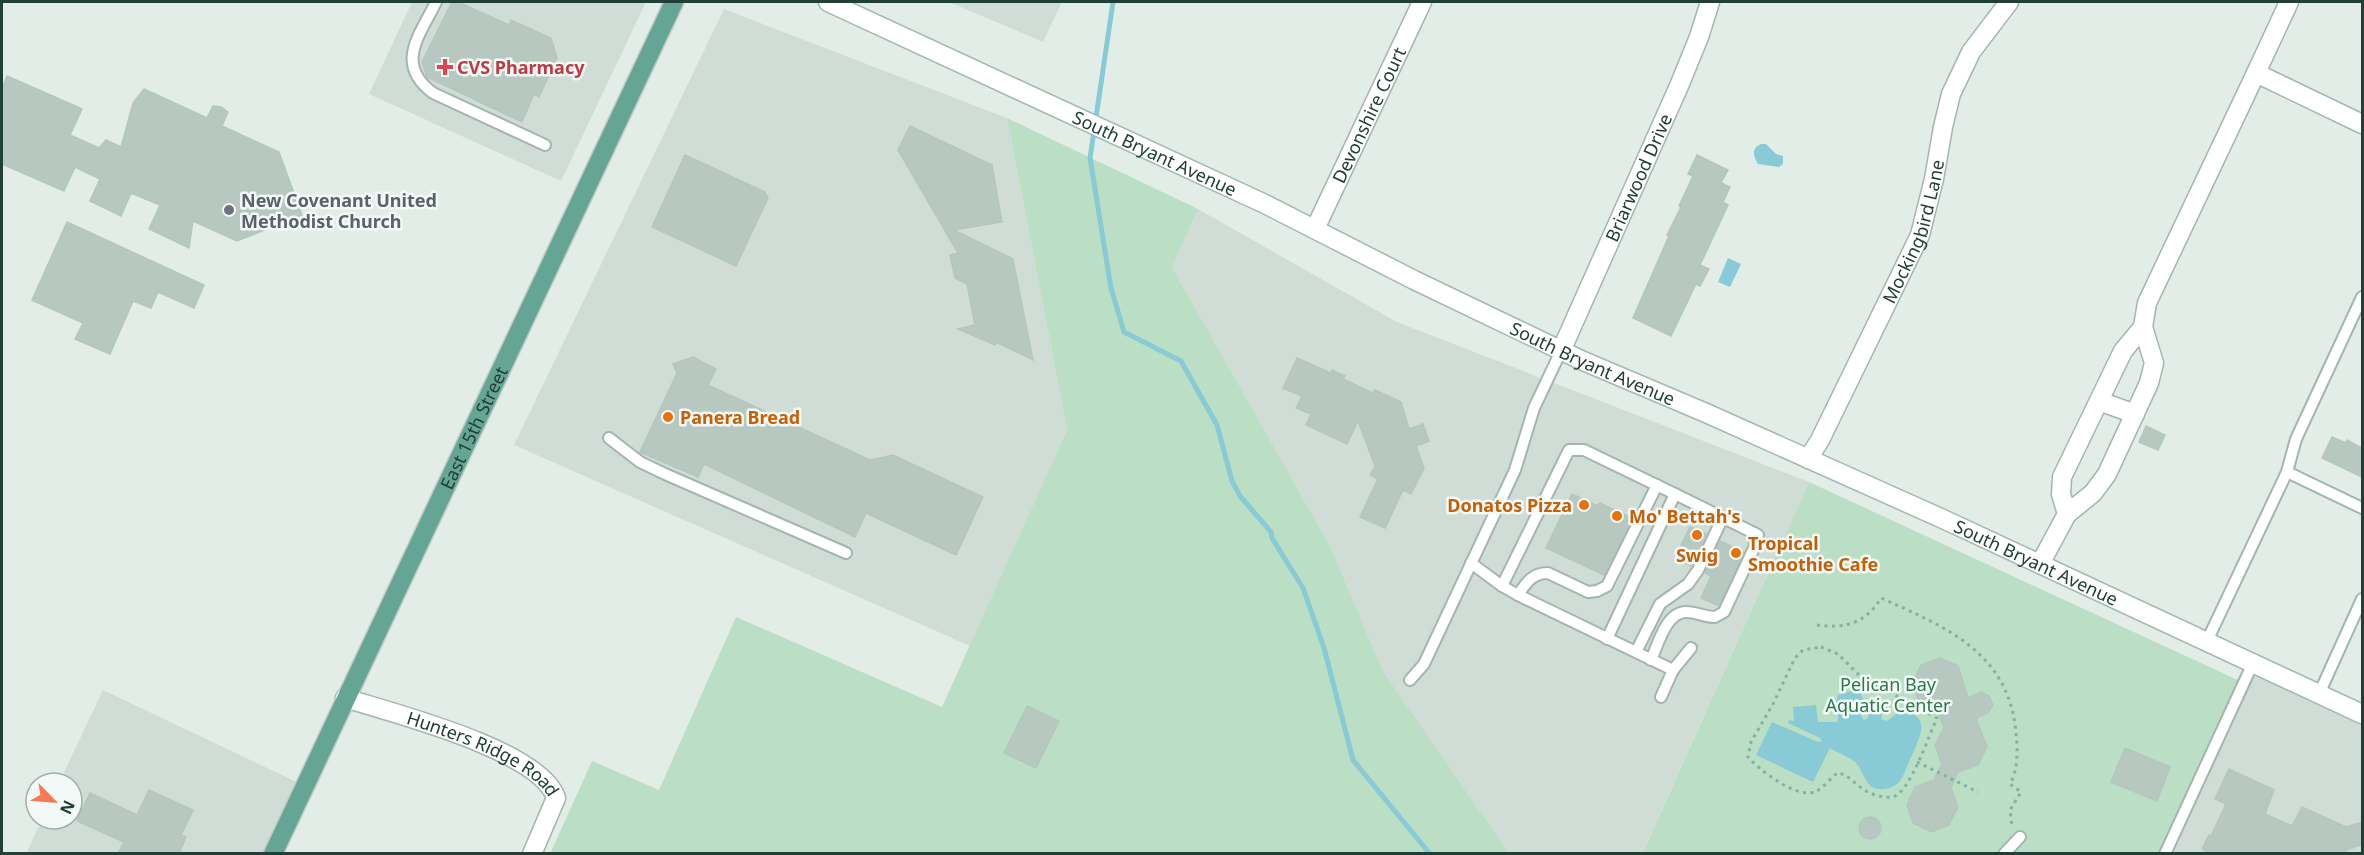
<svg xmlns="http://www.w3.org/2000/svg" width="2364" height="855" font-family="'Noto Sans',sans-serif">
<style>
.built{fill:#d0ddd7}
.green{fill:#badfc4}
.water{fill:#88cad5}
.lines{fill:none;stroke-linecap:round;stroke-linejoin:round}
.stream{stroke:#88cad5;stroke-width:5}
.building{fill:#b7c8c1;stroke:#b4c7bf;stroke-width:1.5}
.service-casing{stroke:#a4b5af;stroke-width:14}
.minor-casing{stroke:#a4b5af;stroke-width:21}
.secondary-casing{stroke:#a0bab0;stroke-width:21}
.primary-casing{stroke:#c1c9c7;stroke-width:21}
.path{stroke:#81b2a2;stroke-width:3;stroke-dasharray:3 4.5;stroke-linecap:butt}
.service{stroke:#fff;stroke-width:10}
.minor{stroke:#fff;stroke-width:18}
.secondary{stroke:#fff;stroke-width:18}
.primary{stroke:#65a593;stroke-width:18}
.health-dot{fill:#e0444e;stroke:#f3f9f6;stroke-width:2}
.worship-dot{fill:#6b7280;stroke:#f3f9f6;stroke-width:2}
.food-dot{fill:#e8710a;stroke:#f3f9f6;stroke-width:2}
.labels{text-anchor:middle;dominant-baseline:central;stroke-width:5;stroke-linejoin:round;paint-order:stroke}
.health-label{font-size:18px;font-weight:bold;fill:#be3a42;stroke:#f3f9f6;text-anchor:start}
.street-label{font-size:18px;fill:#213f37;stroke:#f3f9f6}
.worship-label{font-size:18px;font-weight:bold;fill:#5b616d;stroke:#f3f9f6;text-anchor:start}
.food-label{font-size:18px;font-weight:bold;fill:#c56008;stroke:#f3f9f6;text-anchor:start}
.park-label{font-size:18px;fill:#297846;stroke:#f3f9f6}
</style>
<rect width="100%" height="100%" fill="#e2ede8"/>
<g class="built">
<path d="M412,2H646L561,181L369,94Z"/>
<path d="M949,2H1062L1043,42Z"/>
<path d="M724,9L1007,118L1067,430L970,646L514,445Z"/>
<path d="M1198,209L1397,322L1809,482L1642,853H1509L1383,671L1330,546L1172,267Z"/>
<path d="M2250,661L2362,714V853L2159,854Z"/>
<path d="M103,690L305,786L273,853L26,854L42,819H72V783H59Z"/>
</g>
<g class="green">
<path d="M1007,118L1198,209L1172,267L1330,546L1383,671L1509,853L550,854L592,761L659,790L736,617L942,707L1067,430Z"/>
<path d="M1809,482L2240,681L2159,853L1642,854Z"/>
</g>
<g class="water">
<path d="M1761,144H1766L1776,154L1783,156V164L1779,167L1758,164C1753,156 1751,148 1761,144Z"/>
<path d="M1728,258L1741,264L1730,287L1718,282Z"/>
<path d="M1854,690L1861,694L1865,704L1861,716L1864,720L1868,718V706L1872,702H1879L1884,706L1881,719L1887,721L1899,712C1932,713 1921,735 1912,755C1908,763 1905,774 1900,781C1896,786 1889,789 1883,789C1864,791 1865,771 1855,762C1848,756 1838,753 1830,748L1813,782L1756,755L1772,722L1818,742L1822,741L1820,738L1788,723L1789,720L1794,721L1793,707L1816,705L1818,722H1837C1841,713 1834,705 1838,695Z"/>
</g>
<g class="lines">
<path class="stream" d="M1113,2L1090,158L1111,288L1124,332L1181,361L1217,425L1232,481L1240,496L1271,532L1272,538L1303,588L1324,648L1353,760L1430,854"/>
</g>
<g class="building">
<path d="M452,2H458L509,25L511,20L551,38L557,58L539,97L534,94L522,122L427,77L422,62Z"/>
<path d="M7,76L82,109L70,135L99,148L106,140L121,147L133,103L144,89L207,118L213,106L221,107L228,112L222,126L279,152L302,215L237,241L193,221L189,248L149,229L160,205L131,193L121,216L90,201L100,179L75,167L64,191L2,164V88Z"/>
<path d="M910,126L992,165L1002,222L954,230L1013,259L1033,360L996,342L995,345L958,329L975,325L967,284L955,278L950,255L958,253L898,150Z"/>
<path d="M685,155L765,192L768,198L736,266L652,227Z"/>
<path d="M1697,155L1728,170L1721,183L1730,187L1723,202L1728,205L1700,265L1709,269L1700,286L1696,284L1671,336L1633,318L1669,236L1667,235L1681,207L1679,206L1693,176L1688,174Z"/>
<path d="M67,222L204,285L194,308L158,292L151,308L133,301L110,354L75,339L83,323L32,300Z"/>
<path d="M693,357L716,369L708,385L870,460L893,455L983,497L956,555L866,513L855,537L704,464L698,477L640,452L677,373L673,364Z"/>
<path d="M1297,358L1331,373L1332,370L1345,376L1343,379L1373,393L1375,390L1401,402L1409,429L1423,424L1429,441L1416,446L1424,468L1411,494L1403,490L1385,528L1360,517L1378,479L1370,475L1375,466L1358,421L1347,444L1306,425L1311,414L1296,408L1302,396L1283,388Z"/>
<path d="M2146,426L2165,435L2158,450L2139,442Z"/>
<path d="M2332,437L2346,443L2347,440L2362,448V477L2322,458Z"/>
<path d="M1572,494L1598,506L1600,503L1632,518L1604,575L1546,548Z"/>
<path d="M1690,527L1706,534L1691,566L1675,558Z"/>
<path d="M1720,541L1744,552L1719,606L1701,598L1711,576L1705,573Z"/>
<path d="M1940,658L1958,666L1968,698L1981,692L1989,696L1993,705L1988,713L1976,718L1987,747L1978,765L1958,772L1951,788L1958,807L1949,825L1931,832L1913,823L1907,805L1915,787L1934,780L1942,764L1935,745L1944,727L1937,710L1919,702L1912,683L1921,665Z"/>
<path d="M1027,706L1059,721L1036,768L1004,753Z"/>
<path d="M2125,748L2170,767L2157,801L2111,782Z"/>
<path d="M2229,769L2274,790L2265,814L2292,826L2302,807L2346,827L2362,822V844L2338,854H2211L2202,849L2209,835L2211,836L2226,804L2215,799Z"/>
<path d="M149,790L193,810L181,835L186,837L179,854H118L124,842L77,821L90,793L137,815Z"/>
<circle cx="1870" cy="828" r="11"/>
</g>
<g class="lines">
<defs>
<g id="service">
<path d="M436,2C420,35 394,64 433,93L545,145"/>
<path d="M609,438L640,462L665,474L846,553"/>
<path d="M2287,472L2362,508"/>
<path d="M1675,494L1758,535"/>
<path d="M1471,563L1502,586L1518,595L1673,670L1661,697"/>
<path d="M1502,586L1569,450H1584L1675,494L1607,639"/>
<path d="M1518,595C1526,583 1532,573 1548,573L1588,592L1597,591L1607,586L1657,485"/>
<path d="M2207,641L2287,472L2296,439L2362,297"/>
<path d="M1636,652L1660,604L1688,584L1698,570L1723,517"/>
<path d="M1651,660C1658,645 1666,611 1687,612C1696,612 1705,617 1715,617L1724,612L1755,546L1754,533"/>
<path d="M1673,670L1691,648"/>
<path d="M1410,680L1424,664L1515,470L1534,408L1561,351"/>
<path d="M2319,694L2362,599"/>
<path d="M2004,854L2020,837"/>
<path d="M2165,854L2253,663"/>
</g>
<g id="minor">
<path d="M2256,73L2289,2"/>
<path id="s1" d="M1315,229L1422,2"/>
<path d="M2143,327L2154,363L2149,383L2107,474L2093,493L2067,514L2061,494L2062,477L2123,351Z"/>
<path d="M2143,327L2147,303L2256,73L2362,124"/>
<path id="s2" d="M1561,351L1679,86L1699,37L1710,2"/>
<path d="M2099,401L2135,414"/>
<path id="s3" d="M1808,459L1820,440L1920,235L1934,179L1943,127L1951,94L1971,52L2009,2"/>
<path d="M2040,564L2067,514"/>
<path id="s4" d="M345,698C392,713 541,750 556,798L532,854"/>
</g>
<g id="secondary">
<path id="s5" d="M828,2L1265,204L1414,280L1581,360L1706,413L1943,519L2362,714"/>
</g>
<g id="primary">
<path id="s6" d="M273,854L674,2"/>
</g>
</defs>
<use href="#service" class="service-casing"/>
<use href="#minor" class="minor-casing"/>
<use href="#secondary" class="secondary-casing"/>
<use href="#primary" class="primary-casing"/>
<g class="path">
<path d="M1817,625C1845,629 1866,623 1881,598C1946,627 2010,653 2016,734C2018,750 2018,770 2010,784L2021,792L2010,810L2012,826"/>
<path d="M1821,647L1838,654L1860,676L1937,718C1929,735 1911,789 1895,796C1887,799 1876,796 1868,792C1857,787 1849,774 1837,773C1830,779 1823,788 1815,792C1797,799 1759,770 1748,757L1751,742L1773,704L1795,658L1803,650Z"/>
<path d="M1917,762L1978,792"/>
</g>
<use href="#service" class="service"/>
<use href="#minor" class="minor"/>
<use href="#secondary" class="secondary"/>
<use href="#primary" class="primary"/>
</g>
<path class="health-dot" d="M442 58h6v6h6v6h-6v6h-6v-6h-6v-6h6z"/>
<circle class="worship-dot" cx="229" cy="210" r="6"/>
<g class="food-dot">
<circle cx="668" cy="417" r="6"/>
<circle cx="1584" cy="505" r="6"/>
<circle cx="1617" cy="516" r="6"/>
<circle cx="1697" cy="535" r="6"/>
<circle cx="1736" cy="553" r="6"/>
</g>
<g class="labels">
<g class="health-label">
<text x="457" y="67">CVS Pharmacy</text>
</g>
<g class="street-label">
<text stroke="none"><textPath href="#s1" startOffset="126">Devonshire Court</textPath></text>
<text stroke="none"><textPath href="#s5" startOffset="360">South Bryant Avenue</textPath></text>
<text stroke="none"><textPath href="#s2" startOffset="190">Briarwood Drive</textPath></text>
<text stroke="none"><textPath href="#s3" startOffset="252">Mockingbird Lane</textPath></text>
<text stroke="none"><textPath href="#s5" startOffset="846">South Bryant Avenue</textPath></text>
<text stroke="none"><textPath href="#s6" startOffset="471">East 15th Street</textPath></text>
<text stroke="none"><textPath href="#s5" startOffset="1332">South Bryant Avenue</textPath></text>
<text stroke="none"><textPath href="#s4" startOffset="150">Hunters Ridge Road</textPath></text>
</g>
<g class="worship-label">
<text x="241" y="200">New Covenant United<tspan x="241" dy="21">Methodist Church</tspan></text>
</g>
<g class="food-label">
<text x="680" y="417">Panera Bread</text>
<text x="1572" y="505" text-anchor="end">Donatos Pizza</text>
<text x="1629" y="516">Mo' Bettah's</text>
<text x="1748" y="543">Tropical<tspan x="1748" dy="21">Smoothie Cafe</tspan></text>
<text x="1697" y="555" text-anchor="middle">Swig</text>
</g>
<g class="park-label">
<text x="1888" y="684">Pelican Bay<tspan x="1888" dy="21">Aquatic Center</tspan></text>
</g>
</g>
<rect width="2364" height="855" fill="none" stroke="#213f37" stroke-width="6"/>
<g transform="translate(54 801) rotate(115)"><circle r="28" fill="#f3f9f6" stroke="#9fafaa" stroke-width="1.5"/>
<path d="M0-4.5L10 22L0 15L-10 22Z" fill="#f87a55"/>
<text y="-9" font-size="16" font-weight="bold" text-anchor="middle" fill="#213f37">N</text>
</g>
</svg>
